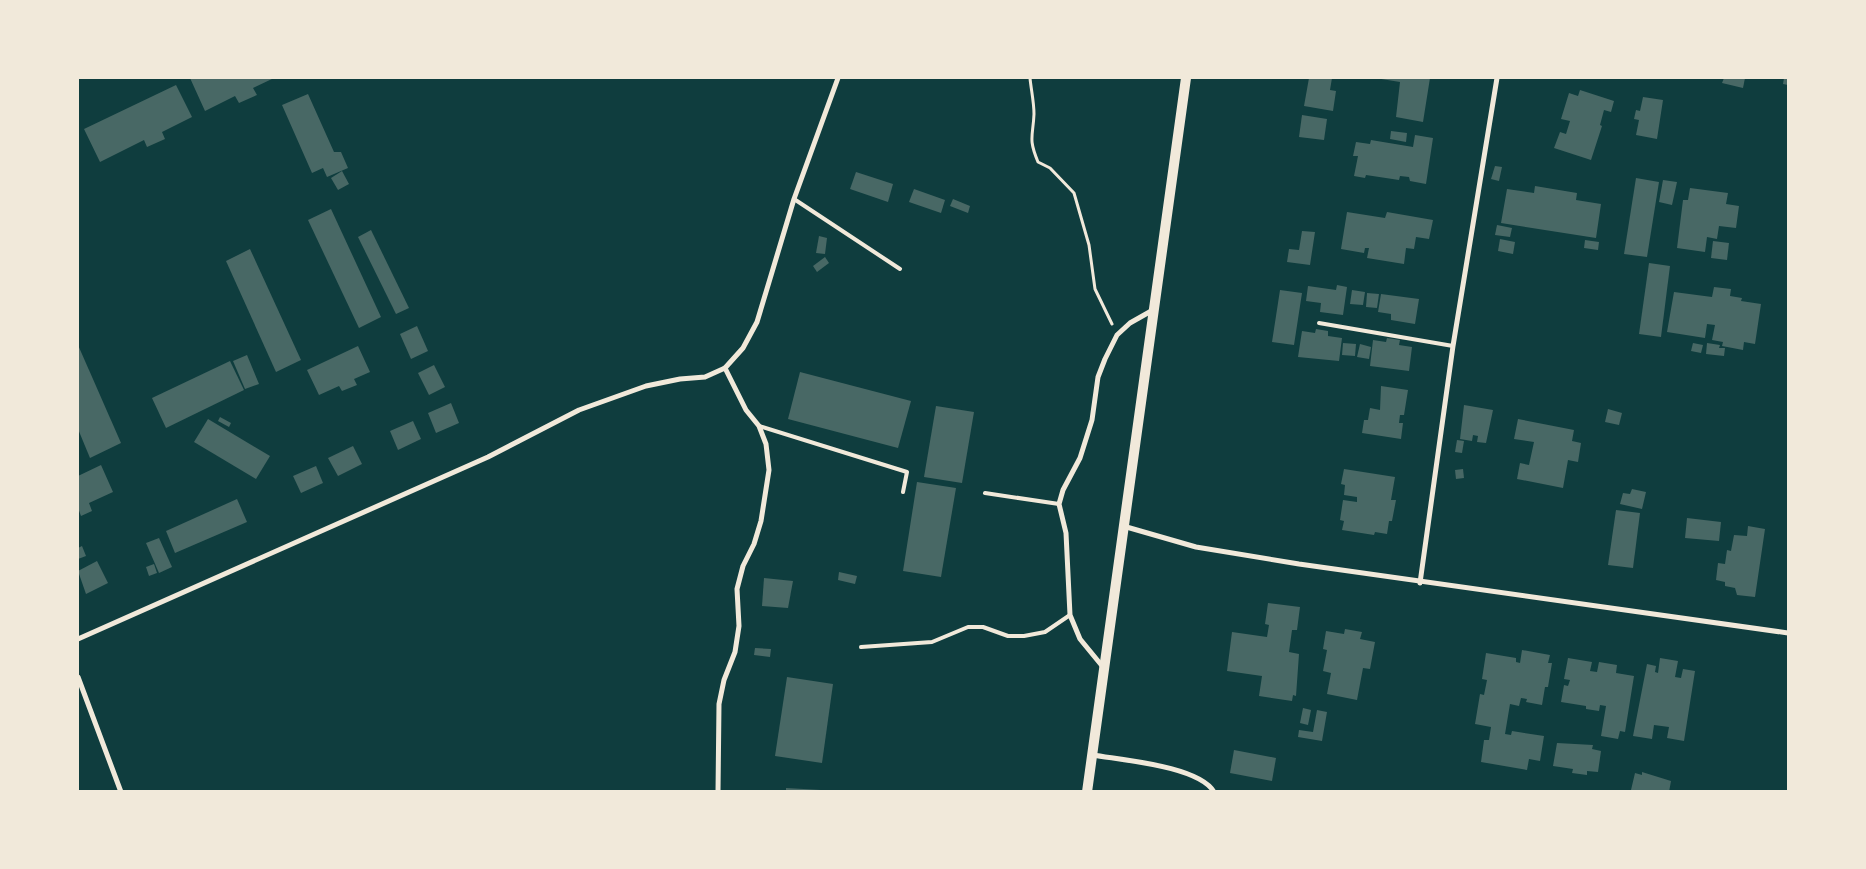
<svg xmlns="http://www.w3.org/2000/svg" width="1866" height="869" font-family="'Titillium Web',sans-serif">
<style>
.building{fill:#486865}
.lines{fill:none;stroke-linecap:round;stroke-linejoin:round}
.path{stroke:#f1e9da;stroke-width:3}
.service{stroke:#f1e9da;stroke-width:4}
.minor{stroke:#f1e9da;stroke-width:5}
.secondary{stroke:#f1e9da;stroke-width:10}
</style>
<rect width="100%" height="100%" fill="#0f3d3e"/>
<g class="building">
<path d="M190,78H274L253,88L257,95L239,103L235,96L205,111Z"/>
<path d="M1309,78H1332L1330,90L1336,91L1333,111L1304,106Z"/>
<path d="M1375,78H1430L1423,122L1396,117L1400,82Z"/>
<path d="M1724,78H1745L1743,88L1722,83Z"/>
<path d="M1784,78H1788V85L1783,84Z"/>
<path d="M176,85L192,117L162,132L165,139L147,147L144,140L100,162L84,129Z"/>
<path d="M1580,90L1614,101L1611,112L1604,110L1600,125L1602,126L1591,160L1554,148L1560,132L1566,134L1570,121L1561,119L1569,93L1578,96Z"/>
<path d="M308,94L334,152H341L348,168L327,177L323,168L312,173L282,105Z"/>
<path d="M1643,97L1663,100L1657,139L1636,135L1639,120L1634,119L1636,110L1640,111Z"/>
<path d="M1302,115L1327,119L1324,140L1299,137Z"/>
<path d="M1391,131L1407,133L1406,142L1390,139Z"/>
<path d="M1415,135L1433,138L1426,184L1410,181L1409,177L1400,176L1399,180L1366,175L1365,178L1354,176L1358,156H1353L1356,142L1370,144L1371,140L1413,147Z"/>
<path d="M1495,166L1502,167L1499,181L1491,179Z"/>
<path d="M342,171L349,184L338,190L331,178Z"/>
<path d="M856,172L893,184L888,202L850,189Z"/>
<path d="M1636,178L1659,182L1647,257L1624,254Z"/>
<path d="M1663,180L1677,182L1672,205L1659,202Z"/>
<path d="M1535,186L1577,193L1576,200L1601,204L1596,238L1501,223L1507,189L1534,193Z"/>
<path d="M1690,188L1728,193L1726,204L1739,206L1736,228L1719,226L1717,239L1707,237L1705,252L1677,248L1683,200H1688Z"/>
<path d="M914,189L945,200L941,213L909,202Z"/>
<path d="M953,199L970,206L968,213L950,206Z"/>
<path d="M331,209L381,317L359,328L308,220Z"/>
<path d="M1347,212L1385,218L1387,212L1433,220L1429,239L1416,237L1414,249L1406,248L1404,264L1367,258L1369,248H1365L1364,253L1341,249Z"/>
<path d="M1497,225L1512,228L1510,237L1495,235Z"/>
<path d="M371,230L409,308L396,314L358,237Z"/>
<path d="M1302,231L1315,232L1310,265L1287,262L1289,249L1299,250Z"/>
<path d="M819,236L827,238L825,254L816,253Z"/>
<path d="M1500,239L1515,242L1513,254L1498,251Z"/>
<path d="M1585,240L1599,242L1598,250L1584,248Z"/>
<path d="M1713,241L1729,243L1727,260L1711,258Z"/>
<path d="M250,249L301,360L276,372L226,261Z"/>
<path d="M825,257L829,263L817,272L813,266Z"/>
<path d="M1649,263L1670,266L1661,337L1639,334Z"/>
<path d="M1337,285L1347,287L1343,315L1320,312L1321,303L1306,301L1308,286L1336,290Z"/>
<path d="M1714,287L1731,289L1730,296L1742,298L1741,301L1761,304L1755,344L1744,342L1743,350L1722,346L1723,342L1712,340L1715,325L1707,324L1705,338L1667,332L1674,292L1712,297Z"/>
<path d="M1280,290L1302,293L1294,345L1272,342Z"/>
<path d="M1352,290L1365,292L1363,305L1350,304Z"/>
<path d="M1367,293L1379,294L1377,308L1366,307Z"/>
<path d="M1381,294L1419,299L1415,324L1391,320V314L1378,312Z"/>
<path d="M417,326L428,351L411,359L400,334Z"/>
<path d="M1316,329L1328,331V336L1342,338L1339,361L1298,357L1302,331L1315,333Z"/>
<path d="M1387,338L1400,340L1399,345L1412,347L1409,371L1370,366L1373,340L1386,342Z"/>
<path d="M1343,343L1356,344L1355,356L1342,355Z"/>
<path d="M1693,343L1703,345L1701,353L1691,351Z"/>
<path d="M1707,343L1720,345L1719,348H1725L1724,356L1706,354Z"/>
<path d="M1360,344L1371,347L1369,359L1357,357Z"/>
<path d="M78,345L121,443L90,458L78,429Z"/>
<path d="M358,346L370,372L354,379L357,385L342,391L339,386L319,395L307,370Z"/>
<path d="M247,355L259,384L245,389L233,361Z"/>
<path d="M230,361L244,390L166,428L152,398Z"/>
<path d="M434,365L445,387L429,395L418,373Z"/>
<path d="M800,372L911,401L898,448L788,419Z"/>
<path d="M1381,386L1408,390L1404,415H1400L1399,423H1403L1401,439L1362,433L1364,420H1368L1370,408L1380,410Z"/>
<path d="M451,403L459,423L436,433L428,413Z"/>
<path d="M1464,405L1493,410L1486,443L1477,442L1478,436L1473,435L1472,441L1460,439Z"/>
<path d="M936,406L974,412L962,483L924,477Z"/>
<path d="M1608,409L1622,413L1619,425L1605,422Z"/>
<path d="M220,417L231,423L229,427L218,421Z"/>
<path d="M208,419L270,456L256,479L194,442Z"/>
<path d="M1518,419L1574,430L1572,441L1581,443L1578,462L1568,460L1563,488L1517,479L1520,463L1529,465L1534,442L1514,439Z"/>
<path d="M413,421L421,439L398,450L390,431Z"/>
<path d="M1457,440L1464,441L1462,453L1455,452Z"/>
<path d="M353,446L362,464L338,476L328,458Z"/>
<path d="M101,465L113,492L89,503L92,511L81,516L78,508V476Z"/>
<path d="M316,466L323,483L301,493L293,476Z"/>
<path d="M1344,469L1395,477L1391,500H1396L1392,521H1389L1387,534L1375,532L1374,535L1342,530L1344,521L1340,520L1343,500L1357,502V497L1344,495L1345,485L1341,484Z"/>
<path d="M1463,469L1464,478L1456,479L1455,470Z"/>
<path d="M917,482L956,488L941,577L903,571Z"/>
<path d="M1632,489L1646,492L1642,509L1620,504L1623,493L1630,494Z"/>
<path d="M237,499L247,522L175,553L166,531Z"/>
<path d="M1616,510L1640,513L1633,568L1608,565Z"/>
<path d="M1687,518L1721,522L1719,541L1685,538Z"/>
<path d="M1748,526L1765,529L1755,597L1737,595L1735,588L1725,586V582L1716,580L1718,563L1725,564L1727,550L1731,551L1734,535L1747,536Z"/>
<path d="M159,538L172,567L159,573L146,543Z"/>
<path d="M82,546L86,556L78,559V548Z"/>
<path d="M97,561L108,583L86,594L78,571Z"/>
<path d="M154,564L157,573L149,576L146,567Z"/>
<path d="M839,572L857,576L855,584L838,580Z"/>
<path d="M764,578L793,581L788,608L762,606Z"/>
<path d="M1268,603L1300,607L1297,630H1292L1289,652L1299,654L1296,696L1293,695L1292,701L1259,696L1262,676L1227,671L1232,632L1267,637L1269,625L1265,624Z"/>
<path d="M1345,629L1362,632L1360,639L1375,642L1370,669L1363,668L1357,700L1327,694L1331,673L1323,671L1327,650L1323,649L1326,631L1344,634Z"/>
<path d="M755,648L771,649L770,657L754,655Z"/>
<path d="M1522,650L1550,655L1548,663H1552L1548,687H1545L1542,705L1526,702L1527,699L1521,698L1519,706L1510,704L1505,734L1511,735L1512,731L1544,736L1540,761L1529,759L1527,770L1481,762L1484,740H1489L1491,727L1475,724L1480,694L1484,695L1487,680L1482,679L1486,653L1516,658V662L1520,663Z"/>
<path d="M1568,658L1592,662L1590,671L1597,672L1599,662L1617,665L1616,673L1634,676L1625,732L1620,731L1618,739L1601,736L1606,706L1600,705L1599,711L1586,709V706L1561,702L1564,685L1568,686L1570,680L1564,679Z"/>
<path d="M1660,658L1678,661L1675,677L1681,678L1683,669L1695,671L1684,741L1667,738L1669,727L1654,725L1652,739L1633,736L1647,664L1656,666L1655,672L1658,673Z"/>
<path d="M787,677L833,684L822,763L775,756Z"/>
<path d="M1303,708L1311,710L1308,725L1300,723Z"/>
<path d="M1317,710L1327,712L1322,741L1298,737L1299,730L1313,732Z"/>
<path d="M1557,743L1593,745L1592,749L1601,751L1598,772L1587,771V775L1572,773L1573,769L1553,766Z"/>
<path d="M1234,750L1276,758L1272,781L1230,773Z"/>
<path d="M1642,772L1671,781L1669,792L1631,790L1635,773L1642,775Z"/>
<path d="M786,788L821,790V792H786Z"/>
</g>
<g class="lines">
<path class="path" d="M1030,78C1031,89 1034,102 1034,114C1033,137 1028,138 1038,162L1050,168L1074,193L1089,245L1095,289L1112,324"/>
<g class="service">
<path d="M794,199L900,269"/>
<path d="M1319,323L1453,346"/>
<path d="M759,426L907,472L903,492"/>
<path d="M985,493L1059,504"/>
<path d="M861,647L932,642L968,627H983L1008,636H1024L1045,632L1070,615"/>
</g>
<g class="minor">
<path d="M1123,526L1196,547L1299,564L1788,633"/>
<path d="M1420,583L1453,346L1497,78"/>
<path d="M78,639L488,457L579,410L646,386L680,379L705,377L725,368L743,348L757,322L794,199L838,78"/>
<path d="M1103,667L1080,639L1070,615L1066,533L1059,504L1063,490L1080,458L1092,420L1098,377L1105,359L1117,335L1130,323L1153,310"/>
<path d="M78,677L121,792"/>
<path d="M1093,755C1121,760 1199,766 1214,792"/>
<path d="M718,792L719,704L724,680L735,652L739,626L737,589L743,566L754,544L761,521L769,470L766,444L759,426L746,410L725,368"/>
</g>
<path class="secondary" d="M1087,792L1186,78"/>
</g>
<rect width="1866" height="869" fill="none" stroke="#f1e9da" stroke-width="158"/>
</svg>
